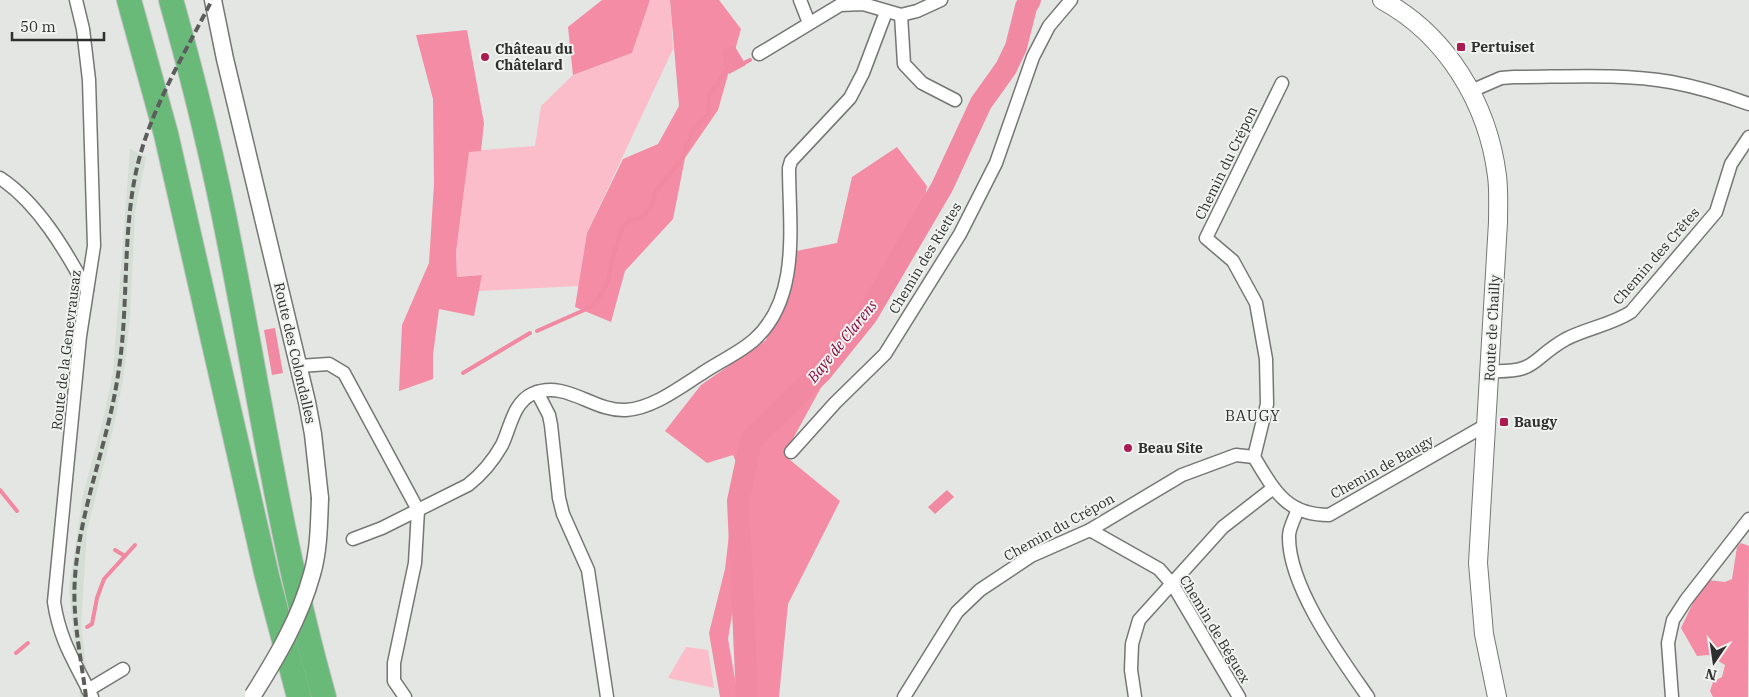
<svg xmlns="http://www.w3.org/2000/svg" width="1749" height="697" font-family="'IBM Plex Serif',serif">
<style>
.built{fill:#d4ded5}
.green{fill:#fbbdc9}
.forest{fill:#f38ca4}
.water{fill:#f089a1}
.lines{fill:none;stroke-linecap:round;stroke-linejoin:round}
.stream{stroke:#f089a1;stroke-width:4}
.river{stroke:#f089a1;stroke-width:22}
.minor-casing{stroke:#747774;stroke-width:15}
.tertiary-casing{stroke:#747774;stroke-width:19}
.secondary-casing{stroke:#747774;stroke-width:20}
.motorway-casing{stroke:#c0c1c0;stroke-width:26}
.minor{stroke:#fff;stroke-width:12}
.tertiary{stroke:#fff;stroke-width:16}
.secondary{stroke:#fff;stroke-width:18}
.motorway{stroke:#69ba78;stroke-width:24}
.rail{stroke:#5b5c5b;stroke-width:4;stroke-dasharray:8 4;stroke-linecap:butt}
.tertiary-bridge-casing{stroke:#747774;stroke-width:19;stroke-linecap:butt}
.tertiary-bridge{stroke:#fff;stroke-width:16}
.poi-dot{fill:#ab1a51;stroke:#f0f3f0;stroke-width:2}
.labels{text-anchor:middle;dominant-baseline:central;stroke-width:4;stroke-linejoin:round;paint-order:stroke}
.poi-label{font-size:14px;font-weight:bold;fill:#2e2f2e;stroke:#f0f3f0;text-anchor:start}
.street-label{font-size:14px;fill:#2e2f2e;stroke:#f0f3f0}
.water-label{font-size:15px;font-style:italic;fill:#87063c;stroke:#f0f3f0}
.neighbourhood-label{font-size:15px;letter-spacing:1px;fill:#2e2f2e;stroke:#f0f3f0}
</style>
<rect width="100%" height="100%" fill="#e3e6e3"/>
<path class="built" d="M130,149L146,157L135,213L130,316L124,374L115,421L87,530L81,625L90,697H80L69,589L83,495L102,424L113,373Z"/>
<g class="green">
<path d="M650,0H670L673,49L587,233L579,286L479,291L482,275L457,277L456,252L469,151L535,146L541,106L573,75L632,53Z"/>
<path d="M686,647L708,650L714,688L668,678Z"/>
</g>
<g class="forest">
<path d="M602,0H650L632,53L573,75L568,27Z"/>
<path d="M670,0H719L741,29L718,110L685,158L673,219L625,271L611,322L575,307L587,233L623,159L658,144L679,106Z"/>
<path d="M467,30L484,123L481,151L469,152L456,252L457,277L482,275L474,316L439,309L433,355V379L399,391L402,325L429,263L434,184L433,99L416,35Z"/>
<path d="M897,147L927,186L918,237L869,300L784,455L840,501L788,604L779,697H720L709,633L725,569L731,518L738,577L728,639L738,696L743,675L751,589L748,489L733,455L707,463L665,431L701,385L766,340L787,286L791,252L837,243L852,177Z"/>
<path d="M1741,543L1749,546L1748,697H1713L1710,691L1713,682L1722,677L1725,665L1708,655L1697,656L1681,628L1701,586L1708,580L1725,582L1732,579L1737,547Z"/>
</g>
<g class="water">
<path d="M734,45L746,65L729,74L724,65L723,51Z"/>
<path d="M275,328L283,373L272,375L264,330Z"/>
<path d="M947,490L954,497L935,514L928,507Z"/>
</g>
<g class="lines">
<g class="stream">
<path d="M740,65L750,60"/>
<path d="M537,331L591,307L603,292L609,278L613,256L623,226L630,220L642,218L652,205L655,192L682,159L692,131L708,114L709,95L727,70L731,68"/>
<path d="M463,373L530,333"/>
<path d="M0,490L17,511"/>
<path d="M115,550L125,556"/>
<path d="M87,627L92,624L97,598L104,579L135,545"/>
<path d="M16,653L28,643"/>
</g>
<path class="river" d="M747,697L738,501L751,440L821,372L867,315L942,187L981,103L1006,68L1016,47L1026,7L1030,0"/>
<defs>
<g id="minor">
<path d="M76,0L83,29L89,80L94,246L80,336L54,602C60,642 75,662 92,697"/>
<path d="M800,0L809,23"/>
<path d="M901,15L904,64L922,83L955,100"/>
<path d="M759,54L840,5L863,4L901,15L917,11L941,0"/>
<path d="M1471,91L1501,78L1514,77C1564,77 1622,73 1671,82C1698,87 1724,95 1749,104"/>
<path d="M0,178C38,203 66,251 87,290"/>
<path d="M299,366L329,364L344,373L418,510L415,563L394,663V681L405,697"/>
<path d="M1489,371C1539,373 1529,360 1566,339C1587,328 1611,325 1631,312L1716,212L1731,164L1749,137"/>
<path d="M537,392L549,415L551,425L559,498L563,514L588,570L607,697"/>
<path d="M791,452L835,403L885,354L960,234L996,163L1033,57L1049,26L1071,0"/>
<path d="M1254,457C1274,490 1286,515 1329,515L1486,425"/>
<path d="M1297,511C1295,518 1289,528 1289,536C1288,586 1340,657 1368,697"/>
<path d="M1090,530L1159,569L1173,585L1239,697"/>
<path d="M353,539L382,528L468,485C482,474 493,461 502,445C510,429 513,403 532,394C566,379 593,412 626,410C653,408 679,388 701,374C718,362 740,353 755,339C801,297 789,224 789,168L791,161L850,98L863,73L886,12"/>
<path d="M88,690L123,669"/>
<path d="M904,697L957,612L980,590L1031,556L1090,530L1182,475L1236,455L1254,457L1267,404L1266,359L1256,303L1233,261L1206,238L1282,83"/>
<path d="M1135,697L1131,670L1132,644L1139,620L1223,527L1272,489"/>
<path d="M1672,697L1668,643L1673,620L1686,600L1749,519"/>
</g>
<path id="tertiary" d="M213,0L225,59L307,402L313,434L320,498"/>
<path id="secondary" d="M1382,0C1447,35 1488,104 1497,176C1499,191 1498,207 1498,222L1478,563L1484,634L1497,697"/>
<g id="motorway">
<path d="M129,0L166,134L267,576L299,697"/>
<path d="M171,0C194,81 214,163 230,246C260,397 282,549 324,697"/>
</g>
</defs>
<use href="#minor" class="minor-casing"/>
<use href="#tertiary" class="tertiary-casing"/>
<use href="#secondary" class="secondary-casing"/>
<use href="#motorway" class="motorway-casing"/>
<use href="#minor" class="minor"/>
<use href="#tertiary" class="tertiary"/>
<use href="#secondary" class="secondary"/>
<use href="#motorway" class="motorway"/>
<path class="rail" d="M86,697C81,657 72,618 75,577C80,508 108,443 118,375C129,308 122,238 136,172C149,111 184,55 212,0"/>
<defs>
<path id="tertiary-bridge" d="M253,695C277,657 300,618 312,574C319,550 319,523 320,498"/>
</defs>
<use href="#tertiary-bridge" class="tertiary-bridge-casing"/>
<use href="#tertiary-bridge" class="tertiary-bridge"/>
</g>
<g class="poi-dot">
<rect x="1456" y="42" width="10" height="10" rx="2.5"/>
<circle cx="485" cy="57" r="5"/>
<rect x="1499" y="417" width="10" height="10" rx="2.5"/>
<circle cx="1128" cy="448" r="5"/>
</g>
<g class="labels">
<g class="poi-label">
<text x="1471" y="47">Pertuiset</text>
<text x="495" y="49">Château du<tspan x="495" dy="16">Châtelard</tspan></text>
<text x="1514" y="422">Baugy</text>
<text x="1138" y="448">Beau Site</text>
</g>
<g class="street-label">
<text transform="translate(1226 163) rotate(-64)">Chemin du Crépon</text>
<text transform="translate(1656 256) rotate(-49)">Chemin des Crêtes</text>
<text transform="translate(925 258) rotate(-59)">Chemin des Riettes</text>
<text transform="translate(1492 328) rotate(-87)">Route de Chailly</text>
<text transform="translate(66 350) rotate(-83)">Route de la Genevrausaz</text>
<text transform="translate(295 353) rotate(77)">Route des Colondalles</text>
<text transform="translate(1382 467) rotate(-29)">Chemin de Baugy</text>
<text transform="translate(1059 527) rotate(-29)">Chemin du Crépon</text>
<text transform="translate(1215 629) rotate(59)">Chemin de Béguex</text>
</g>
<g class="water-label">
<text transform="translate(842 341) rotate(-51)">Baye de Clarens</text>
</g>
<g class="neighbourhood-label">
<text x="1253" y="415">BAUGY</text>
</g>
</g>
<g transform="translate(1714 662) rotate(193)" stroke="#f0f3f0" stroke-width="4" paint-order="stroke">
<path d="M0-4L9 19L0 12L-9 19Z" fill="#2e2f2e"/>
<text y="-8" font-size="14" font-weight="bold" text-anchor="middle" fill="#2e2f2e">N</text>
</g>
<path d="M12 32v8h92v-8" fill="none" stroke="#2e2f2e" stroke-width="2.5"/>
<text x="20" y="32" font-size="15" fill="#2e2f2e" stroke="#f0f3f0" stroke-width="4" paint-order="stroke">50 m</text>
</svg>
